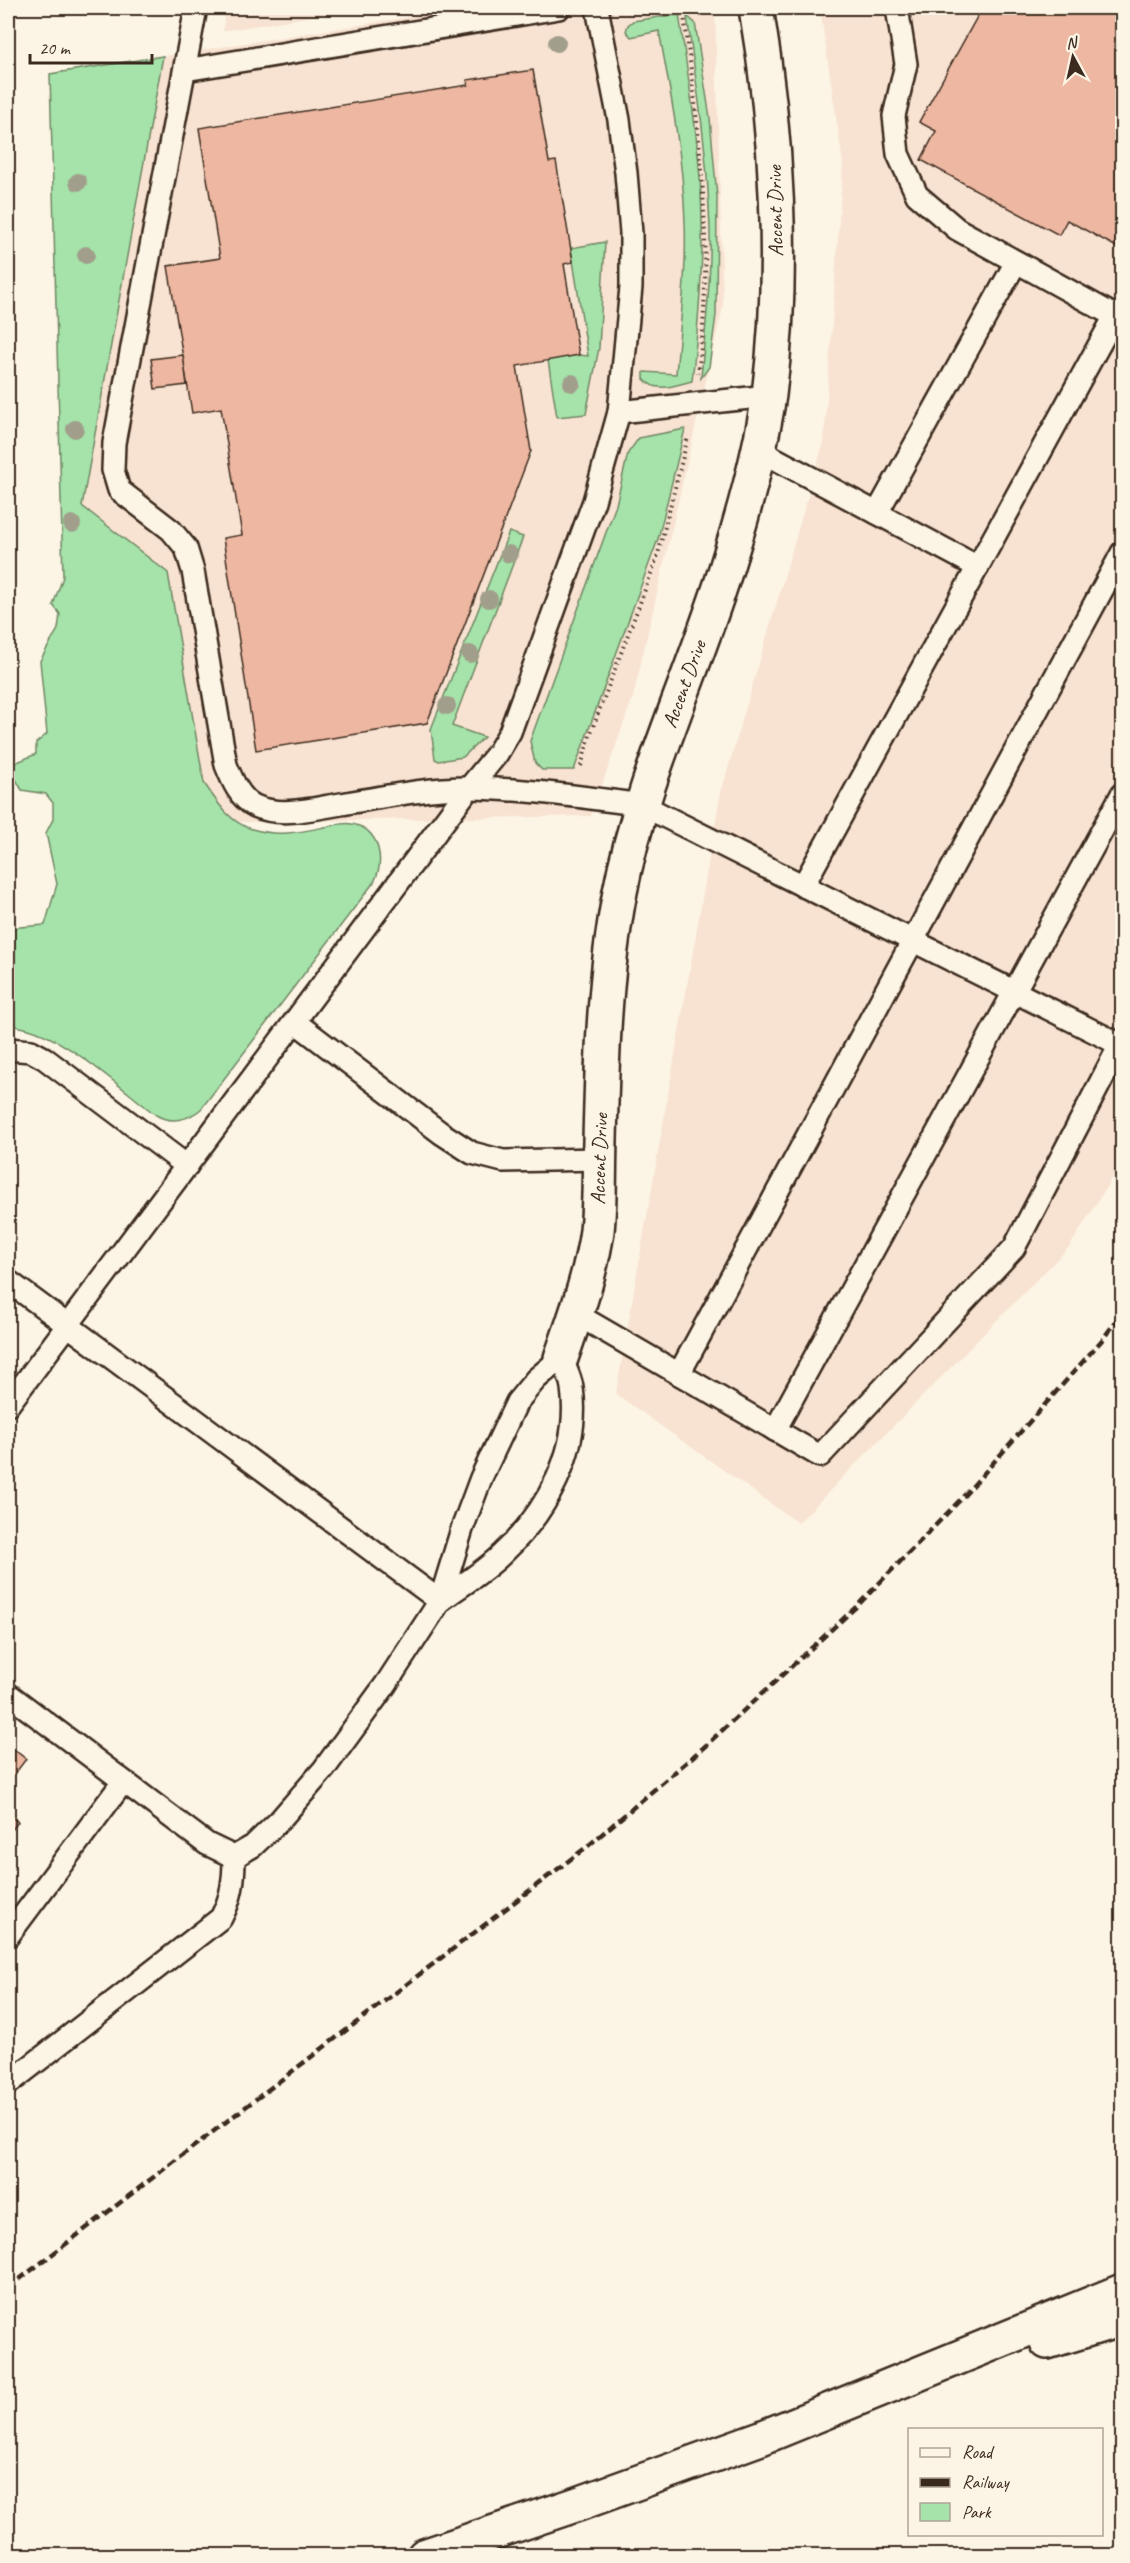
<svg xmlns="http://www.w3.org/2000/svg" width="1130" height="2563" font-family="Caveat,sans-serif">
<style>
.built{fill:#f8e2d1}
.green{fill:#a5e3aa;stroke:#708664;stroke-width:1.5}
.building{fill:#edb7a1;stroke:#3b2a1e;stroke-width:1.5}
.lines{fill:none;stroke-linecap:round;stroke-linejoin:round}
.service-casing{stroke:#3b2a1e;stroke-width:26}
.minor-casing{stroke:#3b2a1e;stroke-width:38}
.motorway-casing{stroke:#3b2a1e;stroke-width:38}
.path{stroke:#3b2a1e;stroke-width:4;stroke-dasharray:1.5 4.5;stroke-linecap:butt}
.service{stroke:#fcf5e5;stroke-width:21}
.minor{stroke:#fcf5e5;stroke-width:33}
.motorway{stroke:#fcf5e5;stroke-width:33}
.rail{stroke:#3b2a1e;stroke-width:4.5;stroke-dasharray:9 4.5;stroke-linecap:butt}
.tree{fill:#a19f8b}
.labels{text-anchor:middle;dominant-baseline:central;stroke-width:6;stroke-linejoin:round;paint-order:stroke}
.street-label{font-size:21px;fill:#3b2a1e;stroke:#fcf5e5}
</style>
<rect width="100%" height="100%" fill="#fcf5e5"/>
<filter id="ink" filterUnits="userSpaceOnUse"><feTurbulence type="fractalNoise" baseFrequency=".0167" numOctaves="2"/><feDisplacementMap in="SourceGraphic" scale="12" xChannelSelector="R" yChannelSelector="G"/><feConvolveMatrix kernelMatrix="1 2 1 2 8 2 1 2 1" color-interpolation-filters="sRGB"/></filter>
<g filter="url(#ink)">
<g class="built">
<path d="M225,8H361L223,31Z"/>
<path d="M466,8H715L723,307L633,697L591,816L70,825L50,74Z"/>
<path d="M820,8H1122V1162L1070,1246L798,1523L616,1394L720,796L824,441L843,164Z"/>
</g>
<g class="green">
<path d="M679,14C689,83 701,152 702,222C703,276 698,328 692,381C676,385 656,394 644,379V372L676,374C680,324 687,273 685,222C683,158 671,94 659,31L631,37L626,31L628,25L633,21Z"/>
<path d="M687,16L695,23L710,118L717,197L716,315L709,367L701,378C706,321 713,265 709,208C706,143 696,80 687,16Z"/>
<path d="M163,56L82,506L168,573L204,783C217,802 229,822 252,829C278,837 300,832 325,827C333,826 343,822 352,824C380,829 385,861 374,882L201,1109C188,1120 171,1124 156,1115C119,1087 53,1024 8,1026V928L45,925L57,884L46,833L53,819V803L46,794L22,790L8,766L36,754V743L47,734L40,661L58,629L60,614L53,605L63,577L50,74Z"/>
<path d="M605,242L599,348L586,414L557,417L548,360L579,355L588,356L571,248Z"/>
<path d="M685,429L658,539L574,770H542L535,763L530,741L616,505L628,453L639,438Z"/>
<path d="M509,532L523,537L452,726L484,737L463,757L439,761L435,759L431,729Z"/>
</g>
<g class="building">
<path d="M982,8H1122V250L1067,220L1059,235L921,160L936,131L919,122Z"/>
<path d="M533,70L549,162L556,161L573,262L564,264L579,355L517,366L531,451L427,723L256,750L223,538L242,535L221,408L192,413L168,266L220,258L199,128L468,85L467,80Z"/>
<path d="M183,355L187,385L155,389L151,359Z"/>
<path d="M8,1745L26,1759L8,1783Z"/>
<path d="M8,1814L18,1822L8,1835Z"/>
</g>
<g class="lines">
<defs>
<g id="service">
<path d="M196,8L114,443L113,470L119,490L171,530L186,548L193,571L226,765C232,780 240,799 255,806C281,818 315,808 341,804C383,797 425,788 468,788C526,789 585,797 642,805L1121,1045"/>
<path d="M897,8L906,64L894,116L898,154L917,195L957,229L1122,320"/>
<path d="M185,70L559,8"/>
<path d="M619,412L768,396"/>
<path d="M757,449L978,567"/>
<path d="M877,513L1016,262"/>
<path d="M803,886L1115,316"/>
<path d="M295,1022L441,1133L472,1153L503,1161L599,1159"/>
<path d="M8,1049L31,1051L44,1058L187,1166"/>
<path d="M8,1281L440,1601"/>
<path d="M576,1314L820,1456L1014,1248L1122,1041"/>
<path d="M679,1374L1122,553"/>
<path d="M8,1405L469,788L497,754L510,732L594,501L619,412L631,287V233L626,173L619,120L597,8"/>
<path d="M775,1430L1122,794"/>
<path d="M8,1694L207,1844L234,1857L253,1846L279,1821L324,1769L386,1684L440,1601L462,1529L481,1478L517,1402L536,1379L561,1358C565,1367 571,1378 572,1388C581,1451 546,1513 502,1554C484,1572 460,1586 440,1601"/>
<path d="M8,1936L123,1782"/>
<path d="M8,2084L221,1918C232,1897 234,1880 234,1857"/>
</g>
<path id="minor" d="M561,1358C575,1317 591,1274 597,1231C600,1202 599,1171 600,1141C602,1058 604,975 620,892C642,776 696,670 730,556C746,504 761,449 769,395C785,270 777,131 756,8"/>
<g id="motorway">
<path d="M1047,2342L1122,2319"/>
<path d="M424,2556L578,2504L761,2438L1122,2291"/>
</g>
</defs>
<use href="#service" class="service-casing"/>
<use href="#minor" class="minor-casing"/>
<use href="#motorway" class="motorway-casing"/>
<g class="path">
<path d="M683,8C699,129 715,250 698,373"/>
<path d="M581,766L590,735L657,558L688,437"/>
</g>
<use href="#service" class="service"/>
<use href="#minor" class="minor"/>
<use href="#motorway" class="motorway"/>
<path class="rail" d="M8,2288L588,1846L703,1748L857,1606L962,1498L1102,1340L1122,1313"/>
</g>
<g class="tree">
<circle cx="557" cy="43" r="9"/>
<circle cx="78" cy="182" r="9"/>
<circle cx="86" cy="255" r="9"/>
<circle cx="572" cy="383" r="9"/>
<circle cx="75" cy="429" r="9"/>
<circle cx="72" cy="524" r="9"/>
<circle cx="509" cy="554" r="9"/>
<circle cx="489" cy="599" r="9"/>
<circle cx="470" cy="654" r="9"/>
<circle cx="447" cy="706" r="9"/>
</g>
</g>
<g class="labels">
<g class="street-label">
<text transform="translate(775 211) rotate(-91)">Accent Drive</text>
<text transform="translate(684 684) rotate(-70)">Accent Drive</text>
<text transform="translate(599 1159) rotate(-88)">Accent Drive</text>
</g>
</g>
<rect width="1130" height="2563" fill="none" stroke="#fcf5e5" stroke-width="30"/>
<rect x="15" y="15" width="1100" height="2533" fill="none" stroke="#3b2a1e" stroke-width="2" filter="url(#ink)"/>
<rect x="908" y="2428" width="195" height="108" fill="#fcf5e5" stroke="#afa495" stroke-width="1.5"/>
<rect x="920" y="2448" width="30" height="9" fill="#fcf5e5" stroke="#afa495" stroke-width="1.5"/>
<text x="962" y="2458" font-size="18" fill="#3b2a1e">Road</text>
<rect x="920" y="2478" width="30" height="9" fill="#3b2a1e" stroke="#afa495" stroke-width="1.5"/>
<text x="962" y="2488" font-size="18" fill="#3b2a1e">Railway</text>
<rect x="920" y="2503" width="30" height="18" fill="#a5e3aa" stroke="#afa495" stroke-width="1.5"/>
<text x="962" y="2518" font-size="18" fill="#3b2a1e">Park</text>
<g transform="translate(1073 57) rotate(352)" stroke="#fcf5e5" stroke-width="4.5" paint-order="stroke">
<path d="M0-4.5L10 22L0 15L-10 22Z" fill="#3b2a1e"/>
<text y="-9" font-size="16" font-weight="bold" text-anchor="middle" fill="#3b2a1e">N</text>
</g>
<path d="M30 54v9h122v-9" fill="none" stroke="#3b2a1e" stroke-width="3"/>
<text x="39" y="54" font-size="18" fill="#3b2a1e" stroke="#fcf5e5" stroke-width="4.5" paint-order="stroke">20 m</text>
</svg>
